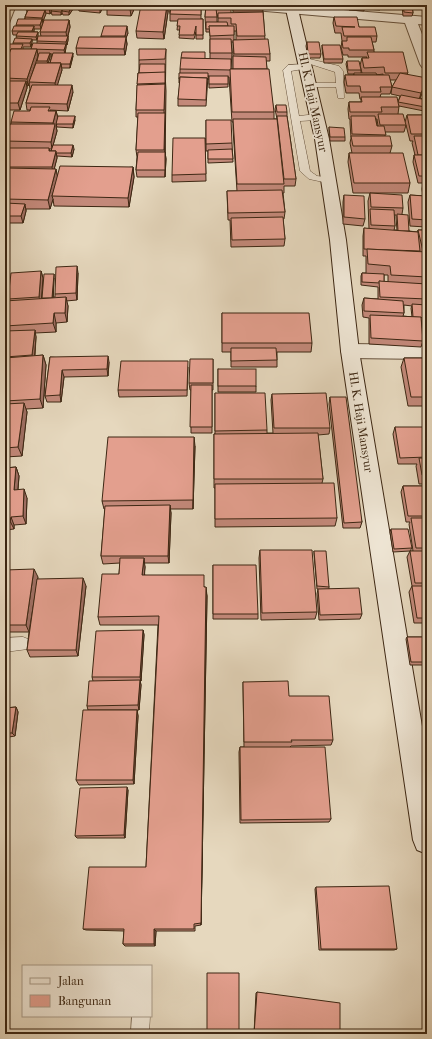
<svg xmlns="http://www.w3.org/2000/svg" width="432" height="1039" font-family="'IM FELL French Canon',serif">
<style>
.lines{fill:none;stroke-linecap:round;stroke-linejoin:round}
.lane-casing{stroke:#67533e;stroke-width:1}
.street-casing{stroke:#67533e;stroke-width:2}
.secondary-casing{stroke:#3d2713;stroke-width:2}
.lane{fill:#efe6d5;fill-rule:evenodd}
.street{fill:#efe6d5;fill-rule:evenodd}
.secondary{fill:#efe6d5;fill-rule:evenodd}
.wall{fill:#c3897a;stroke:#3d2713;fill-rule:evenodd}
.shaded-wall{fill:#9f6f63;stroke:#3d2713}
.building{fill:#e39f8e;stroke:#3d2713}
.labels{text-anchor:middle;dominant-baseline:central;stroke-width:3.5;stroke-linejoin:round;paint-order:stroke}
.street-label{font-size:12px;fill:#3d2713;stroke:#efe6d5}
</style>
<rect width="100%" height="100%" fill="#e6d8be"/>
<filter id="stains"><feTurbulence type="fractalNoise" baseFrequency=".005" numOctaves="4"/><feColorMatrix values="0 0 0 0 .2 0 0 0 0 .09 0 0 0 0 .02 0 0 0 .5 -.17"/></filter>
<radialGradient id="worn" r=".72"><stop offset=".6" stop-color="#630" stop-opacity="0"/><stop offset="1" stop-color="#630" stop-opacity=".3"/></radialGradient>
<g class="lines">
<defs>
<g id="lane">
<path d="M301,57L339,66L343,71L344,98H338L336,87H307V83H336L335,72L301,61Z"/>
<path d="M306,64L310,66L309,68L291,71L299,116L317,114L321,117L317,120L300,121L310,171L317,176L331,178L333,180L328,183L309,179L300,171L283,70L288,65Z"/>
<path d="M23,637L28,639L30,644L28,649L5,652V638Z"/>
<path d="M132,1016H150L149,1034H131Z"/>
</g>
<g id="street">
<path d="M17,5H29L12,53L5,57V36Z"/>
<path d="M236,5H284L427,17V25L418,24L427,47V68L422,67L420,64L405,23L242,9Z"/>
<path d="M350,344L427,345V359L350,358L343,356L341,351L343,346Z"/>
</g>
<path id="secondary" d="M285,5H297L329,139L346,240L359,351L427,756V854L417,850L413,840L341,351L330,240L315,139Z"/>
</defs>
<use href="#lane" class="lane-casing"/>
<use href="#street" class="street-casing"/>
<use href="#secondary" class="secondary-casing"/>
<use href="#lane" class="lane"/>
<use href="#street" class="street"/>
<use href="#secondary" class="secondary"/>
</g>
<g class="wall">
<path d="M27,5H77L75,9H73L69,15H63L62,13L61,15H52L51,11L50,14L46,13L43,21V23L69,20L70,27L68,36V40L67,45H66V47L65,53L73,56L70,68H61L62,70L57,85L73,92L68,111L50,110V111H56L58,118L56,126L57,131L52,149H49L50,151L74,149L72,157L57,156V158L54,169L58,176L133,167L134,177L129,207L54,206L53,199L50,209H26V211L23,223H5V155L7,148H6L5,140L11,124V122L30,111V110H27L26,103L30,89L29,83L28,86H27V88L20,110H5V64L9,55H6L5,51L13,44V43L17,38L16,36L17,35H13L12,31L16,26V25L25,19V17L27,12L26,6ZM34,29H41L40,32L41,36L37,41V43L31,49H23V47H31L32,42V40H37L38,32H34ZM50,54H52L50,63H48L50,57Z"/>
<path d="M78,5H104L100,13L79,11Z"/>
<path d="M136,5L131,16L107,15V8Z"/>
<path d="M167,5L168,12L164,39L137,38L136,31Z"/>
<path d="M206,5H231V13H233V5L263,11L265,40L270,54V61H266L267,69L274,112V119H277L275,109L276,105L287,112V116L296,179L295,186H284V193H283L285,212L284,219H283L285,239L284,246L231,247L230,220H228L227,191H237L233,129V122H232L229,77H228V87L209,88V76H208L206,106H178V99L180,83H179V79L180,73V69L205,59H210V32H206L205,17ZM217,15H218V22H217ZM234,31H236V40H234ZM231,42H233V69H231L232,53Z"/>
<path d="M349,5H364V11L349,10Z"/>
<path d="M366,5H380V10L366,9Z"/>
<path d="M383,5H402L401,9L383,8Z"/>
<path d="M402,5H412L413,13L412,16H403Z"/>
<path d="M413,5H427V8L413,7Z"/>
<path d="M191,7H201V19H203V39H196V32L194,39L179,38L180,30H177L178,21H170V12H169V9Z"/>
<path d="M334,17L359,27L377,36L376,42H372L374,50V52L408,73L407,74L426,85L420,98L427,101L424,111L399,106L398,114L405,122L407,115H427V223L426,227L410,226L408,202L410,195L423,196L422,189L423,183H418L413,162L414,155H415L412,143L413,141H410L406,125L404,132H385V136L392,146L390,153L410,183L408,193H353L348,162L349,153H352L350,143L351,138L350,123V119H349L348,109L349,102H361V99H360L359,93H346L344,82L345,75H353L354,74H348L346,64L347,61L361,70V73H362L360,65L362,58H366L367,57H348V55H343L341,47L342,41L341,33H335L333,23ZM383,74V75H376ZM390,80H396L392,87L391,94L400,96L398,102L380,97L381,94H390L392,87ZM376,119H377L378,126H377Z"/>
<path d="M128,33L126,38L127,44L125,55H77L76,48L101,37V36Z"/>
<path d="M307,42L321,54L320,58H308L306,46Z"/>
<path d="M322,45L343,59L342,63H324L322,49Z"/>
<path d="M166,49L165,113V152L166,159L165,177H137L136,170L137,157L136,150L138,117H136V110L138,73H139V60Z"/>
<path d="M75,120L73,128L57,127L56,124Z"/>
<path d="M206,120L232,143L233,162L208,163V151H206Z"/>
<path d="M329,127L345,137V141H330L329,131Z"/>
<path d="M205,138L206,181L172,182V175Z"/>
<path d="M370,193L403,208L402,214L409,231L417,232L418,230H427V321H421L423,341L421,347L369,344V318L363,317L362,305L364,298L378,299V287L361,285V276L362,273H366V256H363V236L364,228L369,229L368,201ZM394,215H396V218L397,230H394L395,226ZM384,275H388V282H384ZM404,305L412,306L411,308L412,317L403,316L404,313Z"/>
<path d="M344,195L365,219L363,226L343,224V202Z"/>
<path d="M41,271L43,278L42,298L54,278L53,297H55V294L78,273L77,300L66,301L68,306L67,322L56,323V332L35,333L36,337L35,356L43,355L46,365L43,408L26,409L27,412L22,456L5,457V275H6L8,282L6,300H8V299Z"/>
<path d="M222,313L312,343L311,352H277V367H231V352H222Z"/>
<path d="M50,357L109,362L108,376L64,377L61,402H47L45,396Z"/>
<path d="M404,358H427V406H408L401,367Z"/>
<path d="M213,359V390H212V433H191V390H190L189,383Z"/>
<path d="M188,367L187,396L119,397L118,390Z"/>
<path d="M218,369L256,386V392H218Z"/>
<path d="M215,393L267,430V433H273L271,400L272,394L330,428L329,434L318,435L323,479L322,483L337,518L335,526L215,527V488H214V434H215Z"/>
<path d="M330,397L362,522L360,528H343L329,404Z"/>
<path d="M395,427L427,444V443V484H419L416,466L417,464H398L393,434Z"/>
<path d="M195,446L193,509H170L171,513L169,563H144L145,567L144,575L205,587L207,596L201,925L195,926V931H156L155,946H125L123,944L124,931L86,930L83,929L146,867L158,625H100L98,617L119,574L120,563L103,564L101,556L105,509H104L102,501Z"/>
<path d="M16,467L19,476L18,490L27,498L26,524L14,525V529L5,530V468Z"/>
<path d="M403,486H427V623H414L409,592L412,586L407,557L410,551L393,552L390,532L391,529L412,548L410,551H413L409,524L410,522H406L401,492Z"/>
<path d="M260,550L317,612L315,619L261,620L259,558Z"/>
<path d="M314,551L329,587V589L362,614L360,619L319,620L317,594L318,589H317L314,554Z"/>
<path d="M213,565L258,614V619H213Z"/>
<path d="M5,570L38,577L37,579L86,586L78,656L30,657L27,650L29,632H5Z"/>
<path d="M143,630L144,635L141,681H140L141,685L139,710H88L87,706L93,681L92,677Z"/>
<path d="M407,637H427V665H410L406,639Z"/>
<path d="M243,682L289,696L333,740L331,745L291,746L290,747L331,819L329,822L240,823L239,752L240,747H244L243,688Z"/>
<path d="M16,707L18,712L15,736L9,737L5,766V708Z"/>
<path d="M137,710L138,716L134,784L79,785L76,780Z"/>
<path d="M128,790L125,838H77L75,836Z"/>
<path d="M316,887L397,949L394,950H319L315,889Z"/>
<path d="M257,992L340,1034H254L256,993Z"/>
</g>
<g class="shaded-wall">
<path d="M50,5H54L50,14L49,7Z"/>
<path d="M72,5L73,9L69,15V12Z"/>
<path d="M75,5H77L75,9Z"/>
<path d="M100,5H104L100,13Z"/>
<path d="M132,5H136L131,16L130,9Z"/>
<path d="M167,5L168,12L164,39L163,32Z"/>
<path d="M64,6L65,9L62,11V13L61,15V12Z"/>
<path d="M45,10L46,14L43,21L42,18Z"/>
<path d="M42,19L43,23L41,29L40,25Z"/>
<path d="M69,20L70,27L67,39L66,32Z"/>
<path d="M34,26V30L33,35L32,31Z"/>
<path d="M127,26L128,33L126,38L127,44L125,55L124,49L125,42V36Z"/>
<path d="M38,32V36L37,40L36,37Z"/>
<path d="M68,36V40L67,45L66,42Z"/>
<path d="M32,39V42L31,47L30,43Z"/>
<path d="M66,44V47L65,54L64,50Z"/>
<path d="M37,49L38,56L28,86L27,79Z"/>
<path d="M50,53V57L48,64L47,61Z"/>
<path d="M73,53V56L70,68V64Z"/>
<path d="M61,63L62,70L56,90L55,83Z"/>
<path d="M165,72L166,91L165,157L164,110Z"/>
<path d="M427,80L426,85L419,100L421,93Z"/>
<path d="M26,81L27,88L20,110L18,103Z"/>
<path d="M72,85L73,92L68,111L67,104Z"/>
<path d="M56,111L58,118L56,126L57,131L52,149L51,142L54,128L53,123Z"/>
<path d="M75,116V120L73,128V124Z"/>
<path d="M73,145L74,149L72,157L71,153Z"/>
<path d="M56,151L57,158L53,174L52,167Z"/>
<path d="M165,152L166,159L165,177Z"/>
<path d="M133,167L134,177L129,207L128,198Z"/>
<path d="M56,169L58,179L52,196L53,199L50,209L48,200Z"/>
<path d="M25,204L26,211L23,223L21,216Z"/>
<path d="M77,266L78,273L77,300L76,293Z"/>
<path d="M41,271L43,278L41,304L39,297Z"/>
<path d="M54,274V278L53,305L52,302Z"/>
<path d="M6,275L8,282L6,304L5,301V287Z"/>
<path d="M66,297L68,306L67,322L65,313Z"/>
<path d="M54,313L56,323V332L53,323Z"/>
<path d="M35,330L36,337L34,362L32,355Z"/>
<path d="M43,355L46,365L43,408L40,399Z"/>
<path d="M108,356L109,362L108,376L107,369Z"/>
<path d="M62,370L64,377L61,402L60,395Z"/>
<path d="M24,403L27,412L22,456L18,447Z"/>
<path d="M194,437L195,446L193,509V500Z"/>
<path d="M16,467L19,476L17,499L14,490Z"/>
<path d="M24,489L27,498L26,524L23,516Z"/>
<path d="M170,505L171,513L169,563L168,556Z"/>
<path d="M11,517L14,525V529L10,521Z"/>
<path d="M144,558L145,567L144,583L142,575Z"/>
<path d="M34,569L38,577L29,632L26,625Z"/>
<path d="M83,578L86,586L78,656L76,650Z"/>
<path d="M206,587L207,596L201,925V923Z"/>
<path d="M143,630L144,635L141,681L140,677Z"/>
<path d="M140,680L141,685L139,710L138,705Z"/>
<path d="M16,707L18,712L15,736L12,733Z"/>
<path d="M137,710L138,716L134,784L133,780Z"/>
<path d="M6,733L9,737L5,766V741Z"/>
<path d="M127,787L128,790L125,838L124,835Z"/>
<path d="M154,929L156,931L155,946L154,944Z"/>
</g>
<g class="building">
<path d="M27,5H50L49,7L26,6Z"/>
<path d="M54,5H55L64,6L61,12L51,11Z"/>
<path d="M65,5H75V6L72,5L69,12L62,11Z"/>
<path d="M85,5H100V6Z"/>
<path d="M108,5H132L130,9L107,8Z"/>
<path d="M141,5H167L163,32L136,31Z"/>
<path d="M170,5H179V7H171L170,9H169Z"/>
<path d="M180,5H191V7H201V15L170,14L171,7H180Z"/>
<path d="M206,5H231V8H216L217,17H205Z"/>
<path d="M233,5H262L263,11H233Z"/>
<path d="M350,5H364L365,7L350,6Z"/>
<path d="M403,5H412L413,13L404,12Z"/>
<path d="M28,10H45L42,18L25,17Z"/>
<path d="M263,12L265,36H237L236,24H231V18H218V13Z"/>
<path d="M334,17H357L359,27H375L377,36H344L342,27H355L336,26Z"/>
<path d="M18,19H42L40,25H16Z"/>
<path d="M178,19H203V35H196V26L194,35H179L180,26H177Z"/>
<path d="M44,20H69L66,32H40Z"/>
<path d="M206,22H227L228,26H209L210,29H206Z"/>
<path d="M14,26H34L32,31H12Z"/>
<path d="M104,26H127L125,36H101Z"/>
<path d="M209,26H234V35L210,36Z"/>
<path d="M18,32H38L36,37L16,36Z"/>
<path d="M38,36H68L66,42L37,41Z"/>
<path d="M79,37H126L124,49L76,48Z"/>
<path d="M347,37H371L374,50H349V48H343L342,41H347Z"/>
<path d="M15,38L32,39L30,43H13Z"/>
<path d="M210,39H231L232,53H210Z"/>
<path d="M268,39L270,54H234L233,40Z"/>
<path d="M307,42H319L321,54H308Z"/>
<path d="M33,43L66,44L64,50L31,49Z"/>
<path d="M7,44H23L21,49H11L10,51H5Z"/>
<path d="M322,45H340L343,59H324Z"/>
<path d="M11,49H37L27,79L5,78V64Z"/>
<path d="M139,49H166L165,59L139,60Z"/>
<path d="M182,52H205V59L181,58Z"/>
<path d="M367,52H403L408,73H385L384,67L364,68L362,58H369Z"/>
<path d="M39,53H50L47,61H37Z"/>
<path d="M53,53H73L70,64H60L61,63H50Z"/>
<path d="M233,56L266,57L267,69H233Z"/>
<path d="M181,58L231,59V69L230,70L180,69Z"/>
<path d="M347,61H359L361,70H348Z"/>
<path d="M36,63H61L55,83L29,82Z"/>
<path d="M140,64H165V73H139Z"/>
<path d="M230,69H269L274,112H232Z"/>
<path d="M165,72V83L137,84L138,73Z"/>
<path d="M179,73H208V80L207,78L180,77V79H179Z"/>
<path d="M354,73H376L377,75H354Z"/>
<path d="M400,73L427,78V80L421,93L392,87Z"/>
<path d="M345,75H389L392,87H380L381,92H361L360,86H347Z"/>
<rect x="209" y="76" width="19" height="8"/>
<path d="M180,77L207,78L206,100L178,99Z"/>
<path d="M5,81H26L18,103H5Z"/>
<path d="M165,84L164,110H136L137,85Z"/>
<path d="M32,85H72L67,104L26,103Z"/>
<path d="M401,95L427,100L425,107L398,102Z"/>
<path d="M361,97H397L399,107H381L382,112H350L349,102H362Z"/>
<path d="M276,105H286L287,112H277Z"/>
<path d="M31,107H50L48,111H56L53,123L11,122L14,111H30Z"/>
<path d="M138,113H165L164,150H136Z"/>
<path d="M378,114H403L406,125H380Z"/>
<path d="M407,115H427V134H411Z"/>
<path d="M58,116H75L73,124H56Z"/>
<path d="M277,116H287L296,179H284Z"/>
<path d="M351,116H375L377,126H384L386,135L352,134Z"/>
<path d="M233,119H277L284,184H237Z"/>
<path d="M206,120H231L232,143L206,144Z"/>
<path d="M10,124H55L51,142L5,141Z"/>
<path d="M329,127L344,128L345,137H330Z"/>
<path d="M351,136H390L392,146H353Z"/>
<path d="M414,136H427V155H418Z"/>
<path d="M173,138H205L206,174L172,175Z"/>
<path d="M53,145H73L71,153H56V151H51Z"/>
<path d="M7,148H49V151H56L52,167H5V155Z"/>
<path d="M232,149L233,159H208V150Z"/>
<path d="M138,152H165V170H136Z"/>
<path d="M349,153H403L410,183H354Z"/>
<path d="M414,155H427V176H419Z"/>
<path d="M60,166L133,167L128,198L52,196Z"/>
<path d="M5,168L56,169L48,200L5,199Z"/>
<path d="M423,182H427V198Z"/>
<path d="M282,190L285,212L228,213L227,191Z"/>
<path d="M370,193L402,195L403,208L371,207Z"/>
<path d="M344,195L364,196L365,219L344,217Z"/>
<path d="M410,195L426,196L427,210V220L412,219Z"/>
<path d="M5,203L25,204L21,216H5Z"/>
<path d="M370,209L394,210L395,226L371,225Z"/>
<path d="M397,214L408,215L409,231H398Z"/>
<path d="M283,217L285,239L232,240L231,218Z"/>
<path d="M364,228L418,232L420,251L364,249Z"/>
<path d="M418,230H427V252L423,251Z"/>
<path d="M367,249L427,252V277L391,275L390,266L368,264Z"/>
<path d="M77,266L76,293L55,294L56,267Z"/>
<path d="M41,271L39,297L8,299L11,273Z"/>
<path d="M362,273L384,274V282L379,281L380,283L362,282Z"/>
<path d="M44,274H54L52,298H42Z"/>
<path d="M5,275H6L5,287Z"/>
<path d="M379,281L427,284V299L380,297Z"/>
<path d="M66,297L65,313H54L53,323L5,326V301Z"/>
<path d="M364,298L403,301L404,313L364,311Z"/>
<path d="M412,304L427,305V318L413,317Z"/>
<path d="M222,313H309L312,343H222Z"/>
<path d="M370,315L421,317L423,341L371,338Z"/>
<path d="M35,330L32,355L5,357V331Z"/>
<path d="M231,348H276L277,360L231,361Z"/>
<path d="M43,355L40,399L5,401V358Z"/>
<path d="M108,356L107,369L62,370L60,395L45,396L50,357Z"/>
<path d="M404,358H427V397H411Z"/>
<path d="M190,359H213V383H189Z"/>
<path d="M121,361H188L187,390H118Z"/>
<rect x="218" y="369" width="38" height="17"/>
<path d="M191,385H212V427H190Z"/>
<path d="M215,393H265L267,430L215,431Z"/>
<path d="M326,393L330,428H274L272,394Z"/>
<path d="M330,397H346L362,522L344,523Z"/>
<path d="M24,403L18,447L5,448V404Z"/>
<path d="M395,427H423L427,446V457L400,458Z"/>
<path d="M318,433L323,479H214V434Z"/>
<path d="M108,437H194L193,500L102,501Z"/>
<path d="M419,458H427V476L422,475Z"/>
<path d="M16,467L14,490L24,489L23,516L11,517L10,521L5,522V468Z"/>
<path d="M334,483L337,518L215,519V484Z"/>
<path d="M403,486H427V516H408Z"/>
<path d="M170,505L168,556H101L105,506Z"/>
<path d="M411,518H427V548H416Z"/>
<path d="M391,529H408L412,548L394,549Z"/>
<path d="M260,550H312L317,612L262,613Z"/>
<path d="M314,551H326L329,587L317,586Z"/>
<path d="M410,551H427V583H415Z"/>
<path d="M120,558H144L142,575H204V587H206L201,923L194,924V929H154V944H123L124,929H83L89,867H146L159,616L98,617L102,574H119Z"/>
<path d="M213,565H256L258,614H213Z"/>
<path d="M34,569L26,625H5V570Z"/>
<path d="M83,578L76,650H27L37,579Z"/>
<path d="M412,586H427V618H417Z"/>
<path d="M359,588L362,614L320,615L318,589Z"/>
<path d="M143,630L140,677H92L96,631Z"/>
<path d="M407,637H427V662H411Z"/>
<path d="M140,680L138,705L87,706L89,681Z"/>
<path d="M288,681L289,696H329L333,740H291L292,742H244L243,682Z"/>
<path d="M16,707L12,733H6L5,741V708Z"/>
<path d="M83,710H137L133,780H76Z"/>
<path d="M240,747H325L331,819L241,820Z"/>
<path d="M127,787L124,835L75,836L80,788Z"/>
<path d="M389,886L397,949H321L316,887Z"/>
<path d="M207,973H239V1032L207,1033Z"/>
<path d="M257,992L340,1003V1034H254Z"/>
</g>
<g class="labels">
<g class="street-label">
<text transform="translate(313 102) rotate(78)">Hl. K. Haji Mansyur</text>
<text transform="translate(361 422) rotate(81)">Hl. K. Haji Mansyur</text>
</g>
</g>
<rect width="432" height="1039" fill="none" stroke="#e6d8be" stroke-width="20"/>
<rect x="6" y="6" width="420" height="1027" fill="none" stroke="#3d2713" stroke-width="2"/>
<rect x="10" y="10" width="412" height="1019" fill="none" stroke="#3d2713"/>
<rect x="22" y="965" width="130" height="52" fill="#efe6d5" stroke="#a89a87"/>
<rect x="30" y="978" width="20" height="6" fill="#efe6d5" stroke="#a89a87"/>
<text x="58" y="985" font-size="12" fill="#3d2713">Jalan</text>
<rect x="30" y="995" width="20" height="12" fill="#e39f8e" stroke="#a89a87"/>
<text x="58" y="1005" font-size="12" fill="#3d2713">Bangunan</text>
<rect width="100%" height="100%" filter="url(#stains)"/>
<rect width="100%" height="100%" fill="url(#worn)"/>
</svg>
